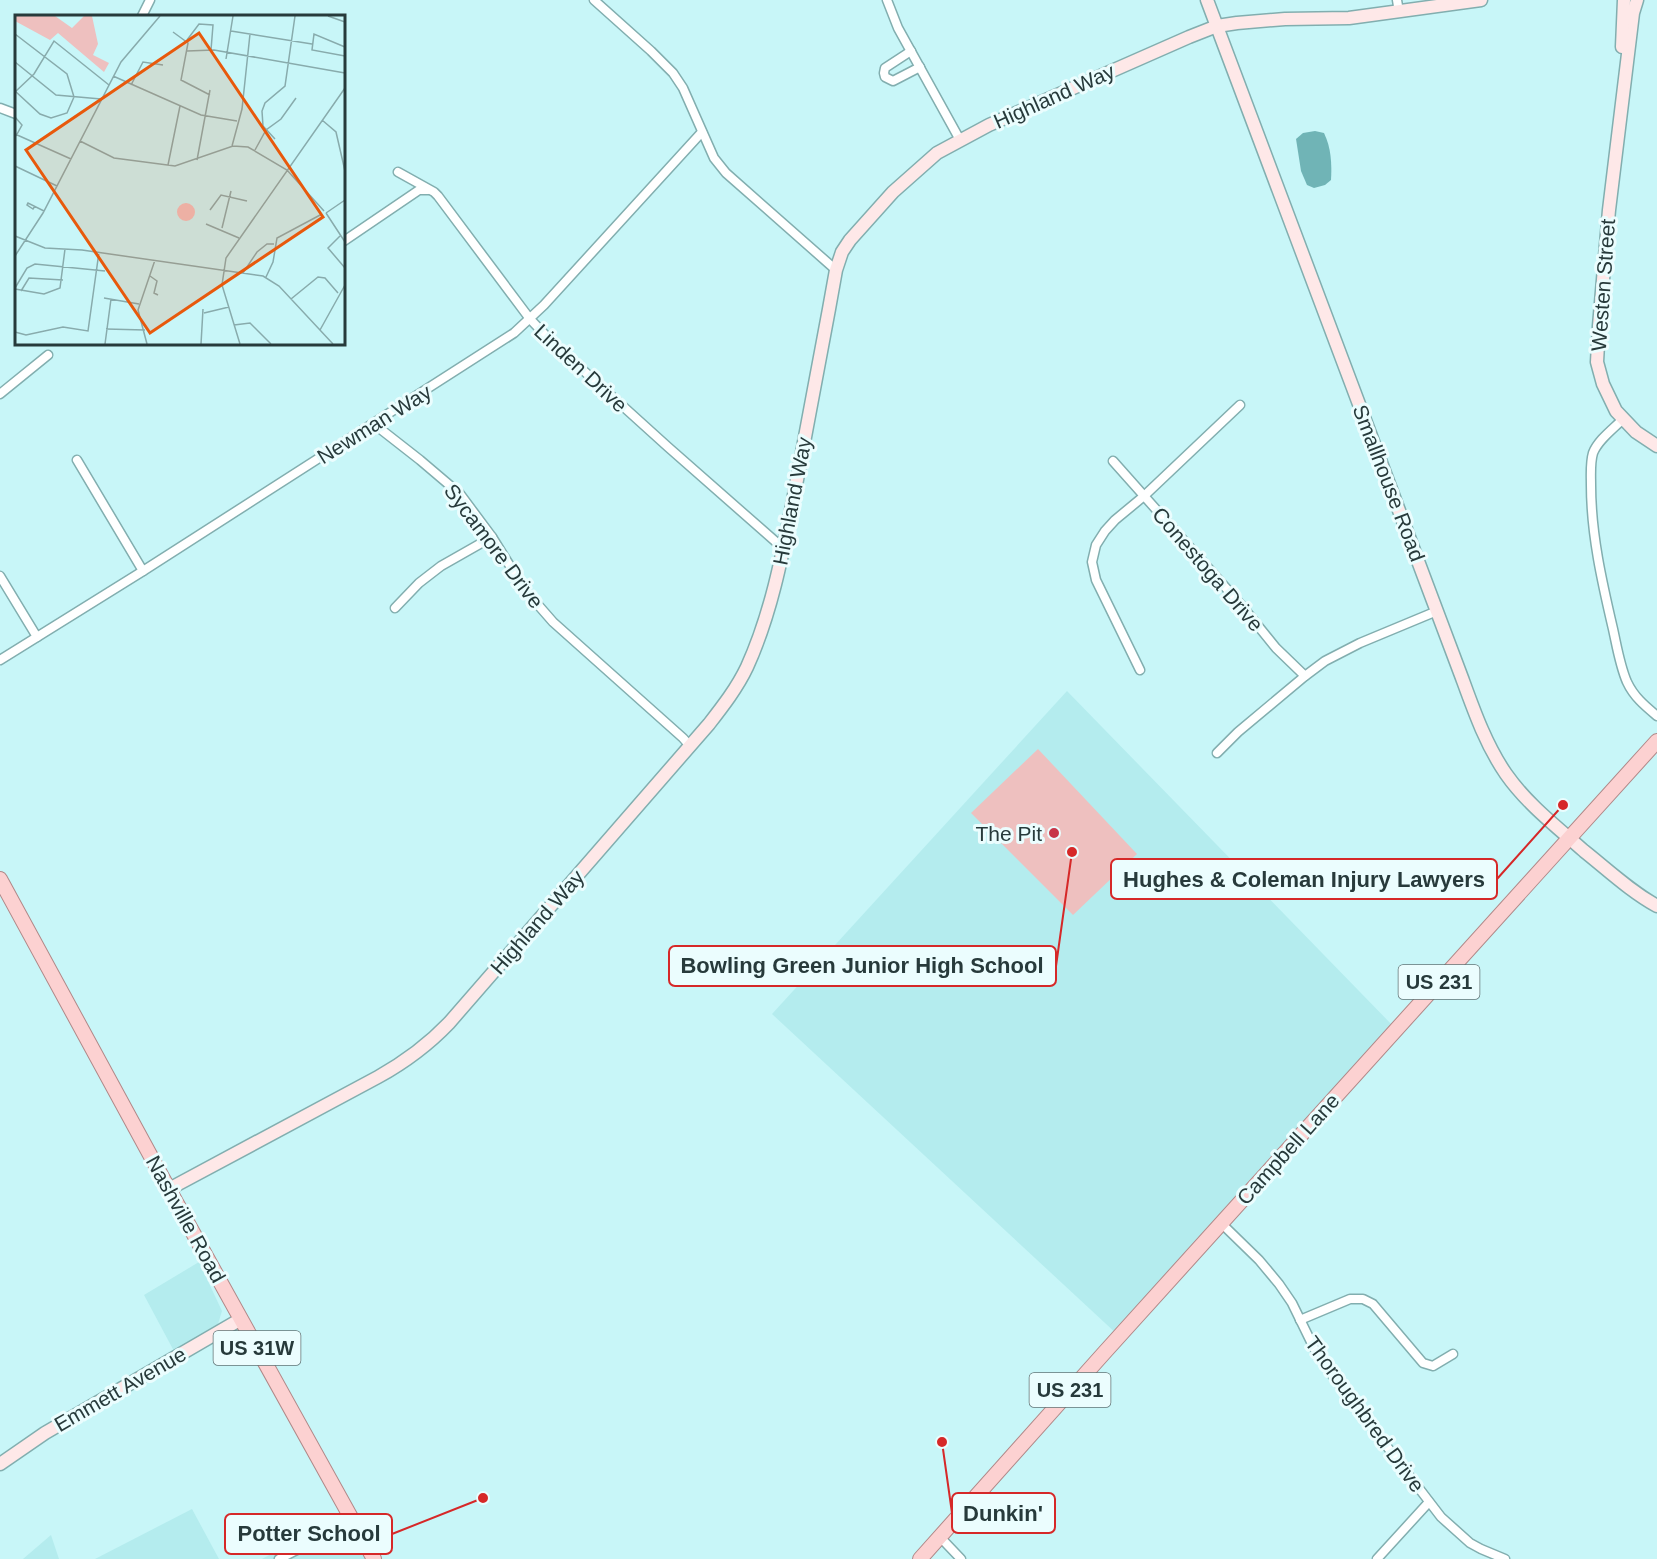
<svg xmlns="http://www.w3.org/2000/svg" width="1657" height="1559" font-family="Helvetica,sans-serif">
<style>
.built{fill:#b4ecee}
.green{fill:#eec0bf}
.water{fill:#70b4b6}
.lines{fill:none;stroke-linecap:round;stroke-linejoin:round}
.street-casing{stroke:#82aeaf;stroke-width:11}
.secondary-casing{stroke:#82aeaf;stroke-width:15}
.primary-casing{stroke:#b08888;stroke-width:16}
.street{stroke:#fff;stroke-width:8}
.secondary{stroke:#fee8e8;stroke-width:12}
.primary{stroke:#fcd1d1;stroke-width:14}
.poi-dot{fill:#c73648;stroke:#ebfdfe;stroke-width:2}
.labels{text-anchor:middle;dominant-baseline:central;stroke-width:6;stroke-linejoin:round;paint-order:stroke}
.shield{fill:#ebfdfe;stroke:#627476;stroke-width:1.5}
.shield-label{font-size:20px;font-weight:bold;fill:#273a3b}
.street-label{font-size:21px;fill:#273a3b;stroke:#ebfdfe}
.poi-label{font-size:21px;fill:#273a3b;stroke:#ebfdfe;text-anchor:end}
.inset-road{fill:none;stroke:#88abac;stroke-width:1.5}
.view{fill:#e8590c;fill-opacity:0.15;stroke:#e8590c;stroke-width:3}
.inset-edge{fill:none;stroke:#273a3b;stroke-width:3}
.leader{fill:none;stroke:#d62828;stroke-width:2}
.callout-dot{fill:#d62828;stroke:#ebfdfe;stroke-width:2}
.callout{fill:#ebfdfe;stroke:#d62828;stroke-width:2}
.callout-label{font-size:22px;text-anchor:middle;font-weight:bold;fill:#273a3b}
</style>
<rect width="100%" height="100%" fill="#c8f6f8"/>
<g class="built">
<path d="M1067,691L1396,1029L1119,1336L772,1014Z"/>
<path d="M199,1262L222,1311L218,1324L175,1353L144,1295Z"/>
<path d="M192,1509L219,1559H95Z"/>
<path d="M349,1512L374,1559H262Z"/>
<path d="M51,1535L59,1559H23Z"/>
</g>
<path class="green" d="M1038,749L1137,854L1073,915L971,813Z"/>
<path class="water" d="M1315,131L1324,133C1331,147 1332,164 1331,180L1325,185L1314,188L1307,185L1301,171L1296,139L1303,133Z"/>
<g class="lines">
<defs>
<g id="street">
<path d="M594,0L651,51L673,73L683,88L714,158L726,173L836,270"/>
<path d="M887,0L898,28L960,140"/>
<path d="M1397,0L1399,12"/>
<path d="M142,16L150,0"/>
<path d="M911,51L885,68L884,73L885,77L893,81L920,67"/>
<path d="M0,108L16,114"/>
<path d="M398,172L434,192L438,196L530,319L553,343L668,447L784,549"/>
<path d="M344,241L419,190H428"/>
<path d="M0,394L48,355"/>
<path d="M1623,419C1613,429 1598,440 1593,453C1590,463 1591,475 1591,485C1591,534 1602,582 1613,629C1617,647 1620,666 1627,682C1634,697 1645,706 1657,716"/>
<path d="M374,424L420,460L460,494L492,537L525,590L553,622L683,738L690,746"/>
<path d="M77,460L143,571"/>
<path d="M1113,461L1242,606L1276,648L1305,676"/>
<path d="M0,576L37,637"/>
<path d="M395,608L419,583L441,566L492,537"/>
<path d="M0,660L143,571L514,333L544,305L702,132"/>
<path d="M1140,670L1096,580L1092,562L1096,545L1105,531L1115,520L1144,496L1240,405"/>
<path d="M1217,753L1238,732L1305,676L1325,661L1360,643L1437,611"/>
<path d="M1221,1223L1259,1260L1279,1284L1292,1303L1314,1348L1329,1371L1441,1517L1470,1543L1481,1549L1505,1559"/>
<path d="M1300,1320L1350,1299H1363L1373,1304L1423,1363L1433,1366L1453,1354"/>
<path d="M940,1537L961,1559"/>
<path d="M279,1559L354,1521"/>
<path d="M1377,1559L1429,1502"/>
</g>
<g id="secondary">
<path d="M1207,0L1462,678C1474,711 1486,745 1506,774C1527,804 1557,827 1584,851C1608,870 1630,891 1657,906"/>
<path d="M1637,0L1633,13L1609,210L1599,326L1597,362L1603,384L1616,411L1636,432L1657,446"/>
<path d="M1622,47L1624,0"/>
<path d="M169,1189L378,1077C405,1062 428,1045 449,1023L709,724C723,706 737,688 747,667C773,610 784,546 796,485C807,427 818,368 829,309L836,270L842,252L850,240L893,192L937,153L989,125L1189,37L1217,26L1237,23L1285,19L1349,18L1481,0"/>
<path d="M0,1464L45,1433L241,1319"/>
</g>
<g id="primary">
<path d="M0,879L161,1175L374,1559"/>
<path d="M920,1559L1104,1353L1657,741"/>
</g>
</defs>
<use href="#street" class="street-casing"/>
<use href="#secondary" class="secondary-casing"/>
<use href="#primary" class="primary-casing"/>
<use href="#street" class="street"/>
<use href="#secondary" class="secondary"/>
<use href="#primary" class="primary"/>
</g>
<circle class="poi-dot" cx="1054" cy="833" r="6"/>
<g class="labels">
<g class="shield">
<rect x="1398.5" y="965" width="81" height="34" rx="4.5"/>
<rect x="213.5" y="1331" width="87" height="34" rx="4.5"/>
<rect x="1029.5" y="1373" width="81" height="34" rx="4.5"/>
</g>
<g class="shield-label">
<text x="1439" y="982">US 231</text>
<text x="257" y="1348">US 31W</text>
<text x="1070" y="1390">US 231</text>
</g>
<g class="street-label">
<text transform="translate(1054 96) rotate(-24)">Highland Way</text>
<text transform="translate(1603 285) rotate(-86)">Westen Street</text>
<text transform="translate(581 368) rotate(43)">Linden Drive</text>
<text transform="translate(374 424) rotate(-32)">Newman Way</text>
<text transform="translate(1389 483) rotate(69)">Smallhouse Road</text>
<text transform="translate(792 501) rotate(-79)">Highland Way</text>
<text transform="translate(494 546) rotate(53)">Sycamore Drive</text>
<text transform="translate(1208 569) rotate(49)">Conestoga Drive</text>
<text transform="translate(537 922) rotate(-49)">Highland Way</text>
<text transform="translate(1288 1149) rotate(-48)">Campbell Lane</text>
<text transform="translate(186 1219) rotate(61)">Nashville Road</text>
<text transform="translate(120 1389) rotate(-30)">Emmett Avenue</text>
<text transform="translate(1365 1414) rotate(54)">Thoroughbred Drive</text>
</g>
<g class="poi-label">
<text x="1042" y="833">The Pit</text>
</g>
</g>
<g transform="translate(15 15)">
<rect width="330" height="330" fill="#c8f6f8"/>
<path d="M0,1H40L57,13L69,1H77L83,29L78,40L94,48L89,57L43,18L35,25L0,6ZM162 197a9 9 0 1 1 18 0a9 9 0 1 1-18 0Z" fill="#eec0bf"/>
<path class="inset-road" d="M313,1L330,7M216,16L297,29M158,17L173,28L166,65L195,80M0,19L52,59L59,82L52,98L36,103L25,99L0,76M172,25L184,9L198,10L196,35M330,32L299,19L297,35L330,41M172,36L199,35L330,58M211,44L218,1M0,47L41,80L86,84M98,61L186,100L222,106M116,70L128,47L148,50M0,77L19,59L39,26L94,70M0,102L7,110L1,121M307,105L321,117L330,156M0,119L56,144M260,124L248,111L247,96L250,88L270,71L280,1M65,126L99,143L160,151L218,131L233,132L272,155L309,196M217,131L227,94L235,19M240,135L251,115L266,104L281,83M182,145L195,75M153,150L165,91M0,151L42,171M20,191L18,194L12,190L13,188L29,196M195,195L206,180L232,186M311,198L330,227M311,198L330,185M191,209L224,223M207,213L216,176M0,221L30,233L67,235L248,261L264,271L318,329M325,221L313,233L330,253M0,241L28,198L106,47L145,1M228,258L242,237L252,229H259M135,261L142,266L139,278L143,280M251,262L258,247L262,223L307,199M0,273L12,253L20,249L90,256M0,274L29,279L45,273L50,234M6,276L14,263L48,265M89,283L124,289M276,284L303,262L310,263L323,278M189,298L214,292M219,310L235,308L256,329M91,314L130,315M305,315L330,270M0,317L11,320L48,312L73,316L84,237M90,329L96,284M132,329L123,295L140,245M186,329L188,294M225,329L207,270L211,243L330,73"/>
<path class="view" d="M184,18L308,202L135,318L11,135Z"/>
<rect width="330" height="330" class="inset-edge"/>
</g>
<path class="leader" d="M1563 805L1497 879M1072 852L1056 966M942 1442L952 1513M483 1498L392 1534"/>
<g class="callout-dot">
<circle cx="1563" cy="805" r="6"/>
<circle cx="1072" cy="852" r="6"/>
<circle cx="942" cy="1442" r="6"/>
<circle cx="483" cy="1498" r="6"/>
</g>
<g class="callout">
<rect x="1111" y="859" width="386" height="40" rx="6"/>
<rect x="669" y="946" width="387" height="40" rx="6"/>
<rect x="952" y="1493" width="103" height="40" rx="6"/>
<rect x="225" y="1514" width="167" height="40" rx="6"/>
</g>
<g class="callout-label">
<text x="1304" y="887">Hughes &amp; Coleman Injury Lawyers</text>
<text x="862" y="973">Bowling Green Junior High School</text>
<text x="1003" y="1521">Dunkin'</text>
<text x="309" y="1541">Potter School</text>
</g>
</svg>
